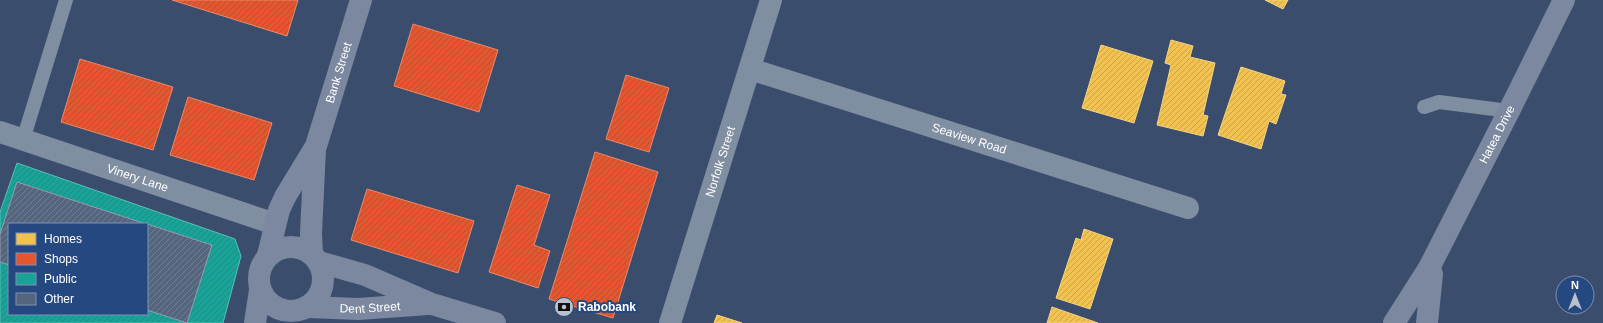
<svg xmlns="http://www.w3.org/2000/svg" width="1603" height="323" font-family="Helvetica,sans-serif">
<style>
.homes{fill:url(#homes-hatch);stroke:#f6d483}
.shops{fill:url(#shops-hatch);stroke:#ec896d}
.public{fill:url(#public-hatch);stroke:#5dbfb7;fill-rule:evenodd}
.building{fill:url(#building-hatch);stroke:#939eb1}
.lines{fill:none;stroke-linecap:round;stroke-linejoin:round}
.service{stroke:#808ea2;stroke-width:14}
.minor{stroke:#808ea2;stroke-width:22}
.secondary{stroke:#7b889f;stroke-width:22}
.labels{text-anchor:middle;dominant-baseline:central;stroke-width:4;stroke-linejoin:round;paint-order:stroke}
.street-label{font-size:12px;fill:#fff;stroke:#264880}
.poi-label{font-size:12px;font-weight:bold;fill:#fff;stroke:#264880;text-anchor:start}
</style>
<defs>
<pattern id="homes-hatch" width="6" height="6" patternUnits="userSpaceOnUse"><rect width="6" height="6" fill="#f2c14e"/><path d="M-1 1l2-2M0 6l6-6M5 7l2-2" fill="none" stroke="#c8a44e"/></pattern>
<pattern id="shops-hatch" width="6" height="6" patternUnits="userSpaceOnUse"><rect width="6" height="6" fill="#e4572e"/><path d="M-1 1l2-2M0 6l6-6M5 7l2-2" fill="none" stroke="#af5338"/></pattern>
<pattern id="public-hatch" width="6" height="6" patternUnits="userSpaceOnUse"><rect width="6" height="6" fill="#17a398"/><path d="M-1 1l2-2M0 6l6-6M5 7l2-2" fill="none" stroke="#278981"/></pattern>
<pattern id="building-hatch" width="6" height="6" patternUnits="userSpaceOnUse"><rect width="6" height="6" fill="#55657d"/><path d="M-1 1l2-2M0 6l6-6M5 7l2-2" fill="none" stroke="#6e7c90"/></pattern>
</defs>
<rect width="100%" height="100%" fill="#3a4d6c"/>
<g class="homes">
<path d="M1265,0H1288L1283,9Z"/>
<path d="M1171,40L1193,46L1190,57L1215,63L1203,115L1208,116L1203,136L1157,125L1171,65L1165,63Z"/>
<path d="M1101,45L1153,61L1134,123L1082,108Z"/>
<path d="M1241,67L1285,81L1281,94L1286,95L1276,124L1269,121L1261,149L1218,135Z"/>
<path d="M1084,229L1113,239L1090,309L1056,298L1076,238L1081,240Z"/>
<path d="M1052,307L1098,323H1047Z"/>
<path d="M717,315L742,323H714Z"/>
</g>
<g class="shops">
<path d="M172,0H298L287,36Z"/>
<path d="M413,24L498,50L479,112L394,86Z"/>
<path d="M80,59L173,87L153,150L61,122Z"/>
<path d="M626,75L669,88L649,152L606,139Z"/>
<path d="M188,97L272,123L254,180L170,155Z"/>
<path d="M595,152L658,172L613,318L549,299Z"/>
<path d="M517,185L550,195L534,245L550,251L538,288L489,272Z"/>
<path d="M367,189L474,221L458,273L351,240Z"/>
</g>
<path class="public" d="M17,163L235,239L241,256L223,323H0V212ZM9,224H147V314H9Z"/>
<g class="building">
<path d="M17,182L146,224H9V265L0,262V234Z"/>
<path d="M147,224L212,245L187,323L147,310Z"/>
</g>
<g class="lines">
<g class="service">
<path d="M1424,107L1439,102L1509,111"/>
<path d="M23,140L66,0"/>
</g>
<g class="minor">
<path id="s1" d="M750,69L1188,208"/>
<path id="s2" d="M0,132L275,224"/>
<path id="s3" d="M670,323L771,0"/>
</g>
<g class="secondary">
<circle cx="291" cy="279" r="32"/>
<path d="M312,254L311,233L315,149"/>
<path id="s4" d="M268,255L279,210L285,197L316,146L361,0"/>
<path d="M319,262L365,275L432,304L495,323"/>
<path id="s5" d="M308,307L358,309L428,304"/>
<path d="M255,323L260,290"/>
<path id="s6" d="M1394,323L1429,268L1509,111L1564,0"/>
<path d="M1427,323L1432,274L1429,268"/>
</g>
</g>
<defs>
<symbol id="bank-disc" viewBox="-11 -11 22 22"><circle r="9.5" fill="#bac1cc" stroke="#264880"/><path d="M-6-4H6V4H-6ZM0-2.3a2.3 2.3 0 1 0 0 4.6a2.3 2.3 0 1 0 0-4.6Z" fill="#111"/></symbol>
</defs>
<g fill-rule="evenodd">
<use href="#bank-disc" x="553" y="296" width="22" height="22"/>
</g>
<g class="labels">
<g class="street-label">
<text stroke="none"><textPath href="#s4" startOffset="197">Bank Street</textPath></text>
<text stroke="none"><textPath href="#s6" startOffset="215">Hatea Drive</textPath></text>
<text stroke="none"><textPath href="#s1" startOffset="230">Seaview Road</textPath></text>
<text stroke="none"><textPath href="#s3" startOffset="169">Norfolk Street</textPath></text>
<text stroke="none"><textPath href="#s2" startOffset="145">Vinery Lane</textPath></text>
<text stroke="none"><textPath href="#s5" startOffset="62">Dent Street</textPath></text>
</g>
<g class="poi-label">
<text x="578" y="307">Rabobank</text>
</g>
</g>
<rect x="8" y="223" width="140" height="92" fill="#264880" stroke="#7d91b3"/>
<rect x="16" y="233" width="20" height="12" fill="#f2c14e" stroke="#7d91b3"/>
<text x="44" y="243" font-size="12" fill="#ffffff">Homes</text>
<rect x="16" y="253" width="20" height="12" fill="#e4572e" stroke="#7d91b3"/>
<text x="44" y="263" font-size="12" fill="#ffffff">Shops</text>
<rect x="16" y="273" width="20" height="12" fill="#17a398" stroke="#7d91b3"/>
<text x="44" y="283" font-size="12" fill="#ffffff">Public</text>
<rect x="16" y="293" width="20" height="12" fill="#55657d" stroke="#7d91b3"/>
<text x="44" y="303" font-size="12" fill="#ffffff">Other</text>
<g transform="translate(1575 295)"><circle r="19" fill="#264880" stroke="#7d91b3"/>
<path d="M0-3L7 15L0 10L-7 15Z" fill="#bac1cc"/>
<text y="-6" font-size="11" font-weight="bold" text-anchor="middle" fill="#ffffff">N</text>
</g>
</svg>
